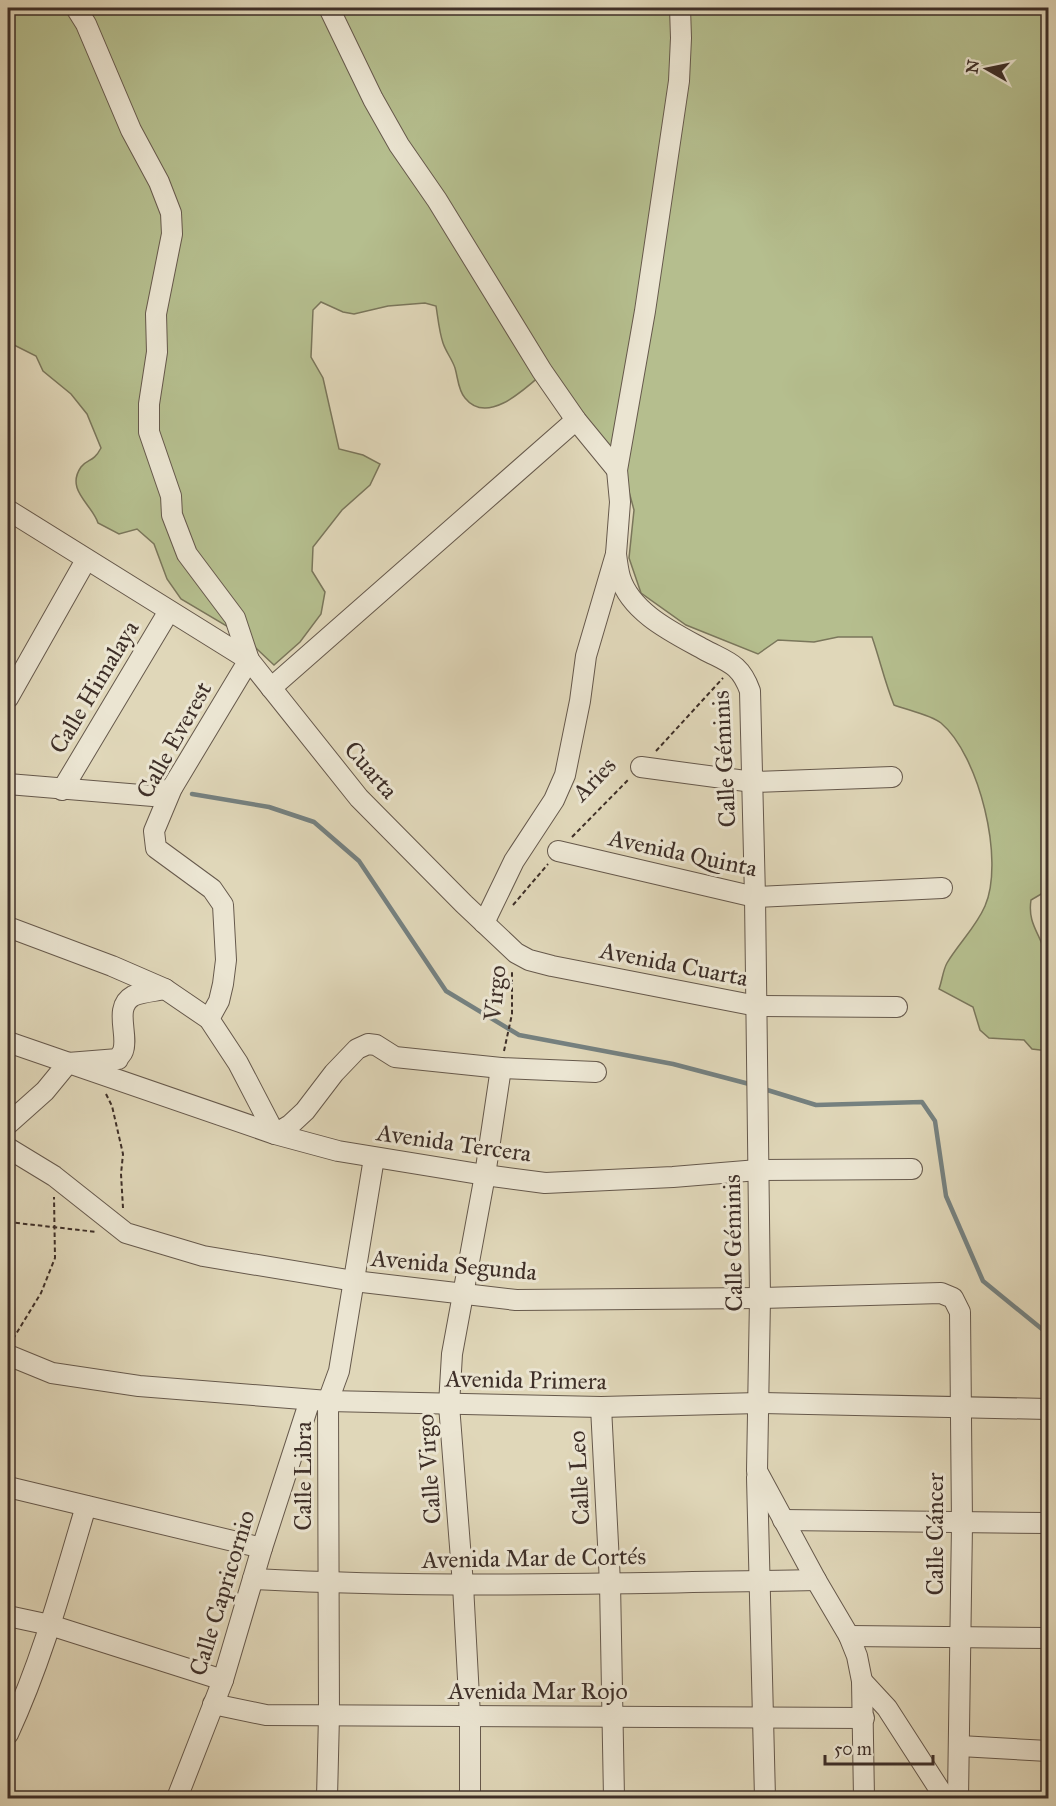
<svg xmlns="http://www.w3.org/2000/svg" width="1056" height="1806" font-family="'IM FELL Great Primer',serif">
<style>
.green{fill:#b5be8e;stroke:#7a765b;stroke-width:1.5}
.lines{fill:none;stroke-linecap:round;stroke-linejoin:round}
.stream{stroke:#758180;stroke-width:4.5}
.minor-casing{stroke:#66594c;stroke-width:22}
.path{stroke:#3e2f28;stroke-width:2;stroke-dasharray:4.5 3;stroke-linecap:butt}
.minor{stroke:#ebe5d2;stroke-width:20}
.labels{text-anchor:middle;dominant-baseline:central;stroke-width:6;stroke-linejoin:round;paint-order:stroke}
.street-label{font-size:24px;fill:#3e2f28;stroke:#ebe5d2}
</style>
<rect width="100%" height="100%" fill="#e0d7b9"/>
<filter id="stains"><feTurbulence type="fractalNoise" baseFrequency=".00333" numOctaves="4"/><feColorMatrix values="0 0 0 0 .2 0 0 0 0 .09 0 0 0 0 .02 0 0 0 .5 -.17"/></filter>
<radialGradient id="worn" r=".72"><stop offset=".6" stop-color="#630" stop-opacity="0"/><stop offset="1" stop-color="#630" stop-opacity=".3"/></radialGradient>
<path class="green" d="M8,8H1048V890L1031,900C1027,925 1042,935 1046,957C1050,988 1048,1020 1048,1051L1032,1049L1024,1040L989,1038L980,1030L973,1007L939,989C942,981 943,970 947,963C959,943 976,927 985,906C1005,860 979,755 941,723C931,715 907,710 894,705C885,683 880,660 872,637H838L814,642L778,640L758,654L686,625L641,593L629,558L634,510L624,473L605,449L550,367C531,383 489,428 465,398C458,390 458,378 455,368C452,359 446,352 443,343C439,331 438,318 436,306L425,303L388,306L354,314L343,312L321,302L313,310L311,357L323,378L339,449L363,455L380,464L370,485L342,510L313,547L312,571L325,592L321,614L300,642L274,665L242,635L181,599L167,579L154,544L137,529L119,534L98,523C92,504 65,490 81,467C88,458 93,463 101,448L87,414L71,394L43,371L36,356L8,342Z"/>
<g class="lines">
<g class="stream">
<path d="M192,794L269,807L314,822L359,861L446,991L519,1035L673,1064L753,1085"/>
<path d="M764,1089L816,1105L922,1102L935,1121L946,1196L983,1281L1048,1334"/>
</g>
<defs>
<g id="minor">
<path d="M76,8L86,24L131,130L159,182L171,213L172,234L156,314L157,352L149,404V432L171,496L172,515L187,554L235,618L249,660"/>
<path d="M329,8L373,99L399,145L437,200L542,371L576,420L617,470"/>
<path d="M8,510L249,660L359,798L464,904L516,953L529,960L552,966L757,1006L897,1007"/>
<path d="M616,554C617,562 618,570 620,577C631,613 674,633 703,649C727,662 740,663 750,691L755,897L760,1298L757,1471L816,1580L849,1636L857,1656L862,1681L864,1798"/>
<path d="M271,688L576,420"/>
<path d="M8,698L86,560"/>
<path d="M641,767L753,782L892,777"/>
<path d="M8,784L153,796L172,788"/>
<path d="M62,790L169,611"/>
<path d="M558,851L755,897L942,888"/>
<path d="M484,923L514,861L554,800L565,775L580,701L586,656L616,554L620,502L617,470L645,311L679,81L681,38L680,8"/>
<path d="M8,927L112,966L165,989L209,1019L238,1063L275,1134L290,1125L305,1111L334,1073L357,1049L368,1044L376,1045L395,1057L501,1068L596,1072"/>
<path d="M209,1019L219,1001L223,984L226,960L223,905L212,889L156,848L154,831L172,788L249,660"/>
<path d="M8,1042L275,1134L338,1151L485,1175L545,1183L673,1177L758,1170L912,1169"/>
<path d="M8,1124L45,1091L68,1063L118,1059C119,1056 122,1054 123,1051C129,1035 113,1007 133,996C141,992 156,991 165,989"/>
<path d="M8,1148L54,1176L126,1233L203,1256L354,1281L516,1300L760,1298L941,1293L953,1298L960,1312L962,1524L958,1798"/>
<path d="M8,1355L52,1373L139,1386L328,1401L601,1407L759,1403L1048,1409"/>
<path d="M601,1407L610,1583L614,1798"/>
<path d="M757,1477L765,1798"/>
<path d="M8,1487L262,1548"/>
<path d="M783,1520L1048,1523"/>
<path d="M253,1579C440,1589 628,1583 816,1580"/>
<path d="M8,1616L50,1625L223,1680"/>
<path d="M849,1636L1048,1638"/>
<path d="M862,1681L887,1708L945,1798"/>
<path d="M213,1704L266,1715L864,1718"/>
<path d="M8,1734C42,1661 63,1583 86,1506"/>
<path d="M960,1746L1048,1751"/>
<path d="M177,1798L223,1680L262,1548L310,1400"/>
<path d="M327,1798L329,1715L328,1401L339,1371L374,1158"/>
<path d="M470,1798V1716L463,1585L449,1405L452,1354L485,1175L501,1068"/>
</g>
</defs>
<use href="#minor" class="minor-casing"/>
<g class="path">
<path d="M656,751L723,678"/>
<path d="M572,837L629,779"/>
<path d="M513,905L548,864"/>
<path d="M504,1051L512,1014V970"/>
<path d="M106,1094L112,1106L123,1154L121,1174L123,1208"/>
<path d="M8,1222L97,1232"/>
<path d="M13,1339L41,1293L55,1258L54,1197"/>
</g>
<use href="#minor" class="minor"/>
</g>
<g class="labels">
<g class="street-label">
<text transform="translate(94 687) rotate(-59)">Calle Himalaya</text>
<text transform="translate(174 740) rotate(-61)">Calle Everest</text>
<text transform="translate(724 759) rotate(-93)">Calle Géminis</text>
<text transform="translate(371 770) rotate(49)">Cuarta</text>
<text transform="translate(594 779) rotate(-46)">Aries</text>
<text transform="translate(683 853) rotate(12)">Avenida Quinta</text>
<text transform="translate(674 964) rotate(11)">Avenida Cuarta</text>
<text transform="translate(495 993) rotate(-84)">Virgo</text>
<text transform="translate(454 1143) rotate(8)">Avenida Tercera</text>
<text transform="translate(733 1243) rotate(-91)">Calle Géminis</text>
<text transform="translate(454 1265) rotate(5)">Avenida Segunda</text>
<text transform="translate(526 1380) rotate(1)">Avenida Primera</text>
<text transform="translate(429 1469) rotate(-94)">Calle Virgo</text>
<text transform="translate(303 1476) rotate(-90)">Calle Libra</text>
<text transform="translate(579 1478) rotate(-93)">Calle Leo</text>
<text transform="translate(935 1534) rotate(-90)">Calle Cáncer</text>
<text transform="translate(534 1558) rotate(-1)">Avenida Mar de Cortés</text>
<text transform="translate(222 1593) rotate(-73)">Calle Capricornio</text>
<text x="538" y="1691">Avenida Mar Rojo</text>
</g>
</g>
<rect width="1056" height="1806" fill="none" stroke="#e0d7b9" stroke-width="30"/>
<rect x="9" y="9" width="1038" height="1788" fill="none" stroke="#3e2f28" stroke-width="3"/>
<rect x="15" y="15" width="1026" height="1776" fill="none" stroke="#3e2f28" stroke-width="1.5"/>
<g transform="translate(987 69) rotate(279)" stroke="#ebe5d2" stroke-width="4.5" paint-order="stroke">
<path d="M0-4.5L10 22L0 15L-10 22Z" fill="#3e2f28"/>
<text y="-9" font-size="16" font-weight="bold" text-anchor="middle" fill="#3e2f28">N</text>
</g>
<path d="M825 1755v9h108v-9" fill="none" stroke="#3e2f28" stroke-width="3"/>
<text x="834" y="1755" font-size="18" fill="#3e2f28" stroke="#ebe5d2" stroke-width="4.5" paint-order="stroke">50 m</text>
<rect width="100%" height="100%" filter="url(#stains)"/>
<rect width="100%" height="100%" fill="url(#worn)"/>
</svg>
